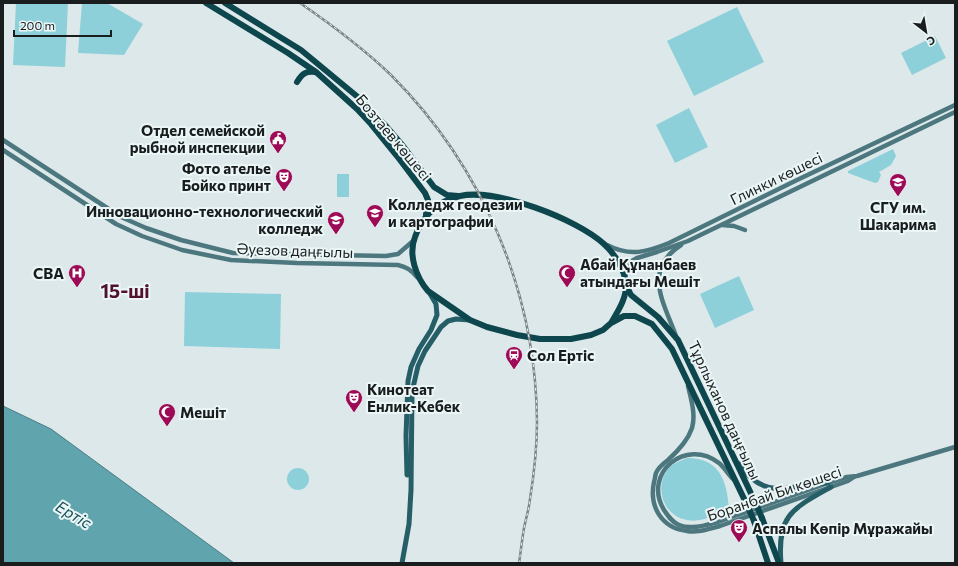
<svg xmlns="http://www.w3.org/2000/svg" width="958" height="566" font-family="Commissioner,sans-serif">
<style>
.green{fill:#8dd0da}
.water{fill:#60a4ae;stroke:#4b7c83}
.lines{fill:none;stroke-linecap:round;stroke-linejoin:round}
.secondary{stroke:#4d777e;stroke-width:4.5}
.primary{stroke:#255e66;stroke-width:5}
.highway{stroke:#0d464d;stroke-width:6}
.rail-casing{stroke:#7c8385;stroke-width:2.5}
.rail{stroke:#ebf6f7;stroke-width:1;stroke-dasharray:3;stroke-linecap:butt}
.highway-bridge{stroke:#0d464d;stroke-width:6}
.labels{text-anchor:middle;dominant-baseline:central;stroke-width:4;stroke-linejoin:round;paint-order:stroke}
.poi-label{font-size:15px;font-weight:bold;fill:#1a1d1e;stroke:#ebf6f7;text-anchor:start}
.street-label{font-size:15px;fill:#1a1d1e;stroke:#ebf6f7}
.water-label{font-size:16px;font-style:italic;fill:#104d55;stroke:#ebf6f7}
.district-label{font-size:19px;font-weight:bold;fill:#53112e;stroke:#ebf6f7}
</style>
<rect width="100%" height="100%" fill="#dde8ea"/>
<g class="green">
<path d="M16,3H68L65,67L13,65Z"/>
<path d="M82,3H107L143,24L124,55L78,53Z"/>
<path d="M737,7L764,62L694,96L667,41Z"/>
<path d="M935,36L946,58L912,75L901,53Z"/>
<path d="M689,108L708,147L675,163L656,125Z"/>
<path d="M893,149L896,156L891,165L879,172L881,175L878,182L875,183L848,173V171Z"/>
<rect x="337" y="174" width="12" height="23"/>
<path d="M739,276L754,310L715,328L700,294Z"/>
<path d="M185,292L281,294L280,349L184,346Z"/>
<path d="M687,458C720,458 727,481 729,509C716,515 701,523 687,520C663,516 654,487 668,469C673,463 680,461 687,458Z"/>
<circle cx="298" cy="479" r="11"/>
</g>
<path class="water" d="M3,406L51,429L234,563H3Z"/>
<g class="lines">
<g class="secondary">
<path d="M3,140L121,217L146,228L181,240L233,253L386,256L398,254L413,241"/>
<path d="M3,150L116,224L142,236L182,250L231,260L297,263L398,265C407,267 411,270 417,277"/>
<path d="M722,225L734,226L745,230"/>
<path d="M607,245C630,257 647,252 669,243L797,180L955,105"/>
<path d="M625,277L627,268L630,262L637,258L657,252L688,241L955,112"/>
<path d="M676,336C664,303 642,270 681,245"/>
<path d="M688,386C691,399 696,415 692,428C688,440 678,451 668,460C664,463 658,468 656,473C655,476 655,479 654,482C649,506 661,528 687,531C697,533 709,529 720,526L848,481L854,477"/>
<path d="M733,479C728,474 724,467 719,463C686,437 642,473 664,510C668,516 672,522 679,525C691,530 706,525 718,522L828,483L847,477L857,476L955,447"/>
</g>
<g class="primary">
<path d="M739,464C766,503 791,484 828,483"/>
<path d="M407,475L406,436L408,381L411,367L419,349L431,330L437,315L436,304L429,292"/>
<path d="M402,563L409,524L411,490L412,392L418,366L425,351L441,327L448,321L456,319L470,320"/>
<path d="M781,563C777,515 792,509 831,487"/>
</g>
<g class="highway">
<path d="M206,3L288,53L316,72L357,109L371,124L397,156L425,193L428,200L426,215"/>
<path d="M225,3L301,50L359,98L385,125L403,146L434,187L447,195L458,196"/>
<path d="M297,82C302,74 305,71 315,72"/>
<path d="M626,285L631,295L658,317L678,340L756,504"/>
<path d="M611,323C618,311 627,298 626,283C624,269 615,254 604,244C577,219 496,188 460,196C438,201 422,216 415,237C408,255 416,277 428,291L470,320L487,327L517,335L540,339H571L591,335L603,330L611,323L624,316H635L652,324L672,349L748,507"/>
<path d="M762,518L779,563"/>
<path d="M754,521L768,563"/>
</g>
<defs>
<path id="rail" d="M300,3C332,25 363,48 391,75C483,167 536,292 537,422C537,447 534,474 530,499C529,509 526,518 524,528C522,539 521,551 519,563"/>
</defs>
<use href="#rail" class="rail-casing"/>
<use href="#rail" class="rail"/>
<g class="highway-bridge">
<path d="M756,504L762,518"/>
<path d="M748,507L754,521"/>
</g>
</g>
<defs>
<symbol id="civic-pin" viewBox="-11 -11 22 30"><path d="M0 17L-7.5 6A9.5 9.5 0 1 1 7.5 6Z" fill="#9d0a56" stroke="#ebf6f7"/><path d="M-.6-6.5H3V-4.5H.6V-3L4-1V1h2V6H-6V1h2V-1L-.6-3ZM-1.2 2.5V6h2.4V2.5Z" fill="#fff"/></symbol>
<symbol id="theatre-pin" viewBox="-11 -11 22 30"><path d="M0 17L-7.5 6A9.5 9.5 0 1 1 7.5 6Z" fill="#9d0a56" stroke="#ebf6f7"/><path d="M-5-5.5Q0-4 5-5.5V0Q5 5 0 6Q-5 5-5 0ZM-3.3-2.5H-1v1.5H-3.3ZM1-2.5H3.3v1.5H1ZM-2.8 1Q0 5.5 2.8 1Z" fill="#fff"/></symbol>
<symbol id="university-pin" viewBox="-11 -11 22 30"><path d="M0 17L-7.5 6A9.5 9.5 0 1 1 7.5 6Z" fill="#9d0a56" stroke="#ebf6f7"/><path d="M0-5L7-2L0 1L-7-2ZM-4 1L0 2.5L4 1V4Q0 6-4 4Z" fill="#fff"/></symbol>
<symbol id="hospital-pin" viewBox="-11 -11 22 30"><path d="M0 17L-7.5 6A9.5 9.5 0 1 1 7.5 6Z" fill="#9d0a56" stroke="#ebf6f7"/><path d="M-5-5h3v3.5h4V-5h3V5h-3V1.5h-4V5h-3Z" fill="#fff"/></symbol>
<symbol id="mosque-pin" viewBox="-11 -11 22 30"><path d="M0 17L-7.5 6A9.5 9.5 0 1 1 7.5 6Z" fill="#9d0a56" stroke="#ebf6f7"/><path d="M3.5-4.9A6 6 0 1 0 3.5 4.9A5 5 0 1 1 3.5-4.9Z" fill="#fff"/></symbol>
<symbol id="station-pin" viewBox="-11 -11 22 30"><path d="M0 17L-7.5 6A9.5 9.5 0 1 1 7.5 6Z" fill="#9d0a56" stroke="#ebf6f7"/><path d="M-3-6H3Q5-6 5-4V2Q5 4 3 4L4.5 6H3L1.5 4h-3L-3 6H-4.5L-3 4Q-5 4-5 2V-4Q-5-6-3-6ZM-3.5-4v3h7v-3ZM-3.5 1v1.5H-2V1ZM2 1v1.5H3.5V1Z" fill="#fff"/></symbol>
</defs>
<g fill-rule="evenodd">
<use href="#civic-pin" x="268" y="129" width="20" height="27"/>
<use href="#theatre-pin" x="274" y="167" width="20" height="27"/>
<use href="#university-pin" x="888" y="172" width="20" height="27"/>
<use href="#university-pin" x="365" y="203" width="20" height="27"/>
<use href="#university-pin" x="326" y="210" width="20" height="27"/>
<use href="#hospital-pin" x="67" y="263" width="20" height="27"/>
<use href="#mosque-pin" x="557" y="263" width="20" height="27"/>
<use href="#station-pin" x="504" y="345" width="20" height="27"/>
<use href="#theatre-pin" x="344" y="388" width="20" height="27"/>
<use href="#mosque-pin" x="157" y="402" width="20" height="27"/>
<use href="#theatre-pin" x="729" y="518" width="20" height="27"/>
</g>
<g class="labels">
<g class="poi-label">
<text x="265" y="130" text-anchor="end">Отдел семейской<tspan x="265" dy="17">рыбной инспекции</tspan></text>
<text x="271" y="168" text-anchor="end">Фото ателье<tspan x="271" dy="17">Бойко принт</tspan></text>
<text x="388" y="204">Колледж геодезии<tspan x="388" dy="17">и картографии</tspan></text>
<text x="898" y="207" text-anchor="middle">СГУ им.<tspan x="898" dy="17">Шакарима</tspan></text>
<text x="323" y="211" text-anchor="end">Инновационно-технологический<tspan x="323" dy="17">колледж</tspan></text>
<text x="580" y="264">Абай Құнанбаев<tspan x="580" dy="17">атындағы Мешіт</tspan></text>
<text x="64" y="273" text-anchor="end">СВА</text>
<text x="527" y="355">Сол Ертіс</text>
<text x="367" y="389">Кинотеат<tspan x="367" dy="17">Енлик-Кебек</tspan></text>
<text x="180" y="412">Мешіт</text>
<text x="752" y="528">Аспалы Көпір Мұражайы</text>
</g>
<g class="street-label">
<text transform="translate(394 137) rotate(50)">Бозтаев көшесі</text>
<text transform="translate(776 178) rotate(-26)">Глинки көшесі</text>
<text transform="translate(295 250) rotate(2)">Әуезов даңғылы</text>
<text transform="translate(725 410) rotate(65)">Тұрлыханов даңғылы</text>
<text transform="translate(774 493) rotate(-19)">Боранбай Би көшесі</text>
</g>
<g class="water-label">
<text transform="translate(74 514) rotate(31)">Ертіс</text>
</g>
<g class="district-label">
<text x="125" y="290">15-ші</text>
</g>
</g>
<rect width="958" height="566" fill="none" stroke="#1a1d1e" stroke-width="8"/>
<g transform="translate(926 32) rotate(149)" stroke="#ebf6f7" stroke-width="3" paint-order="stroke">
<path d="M0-3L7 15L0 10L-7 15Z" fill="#1a1d1e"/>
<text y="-6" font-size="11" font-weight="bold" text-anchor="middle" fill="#1a1d1e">С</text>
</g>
<path d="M14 30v6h97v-6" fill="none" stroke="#1a1d1e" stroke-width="2"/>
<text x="20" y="30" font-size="12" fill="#1a1d1e" stroke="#ebf6f7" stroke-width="3" paint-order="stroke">200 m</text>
</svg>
